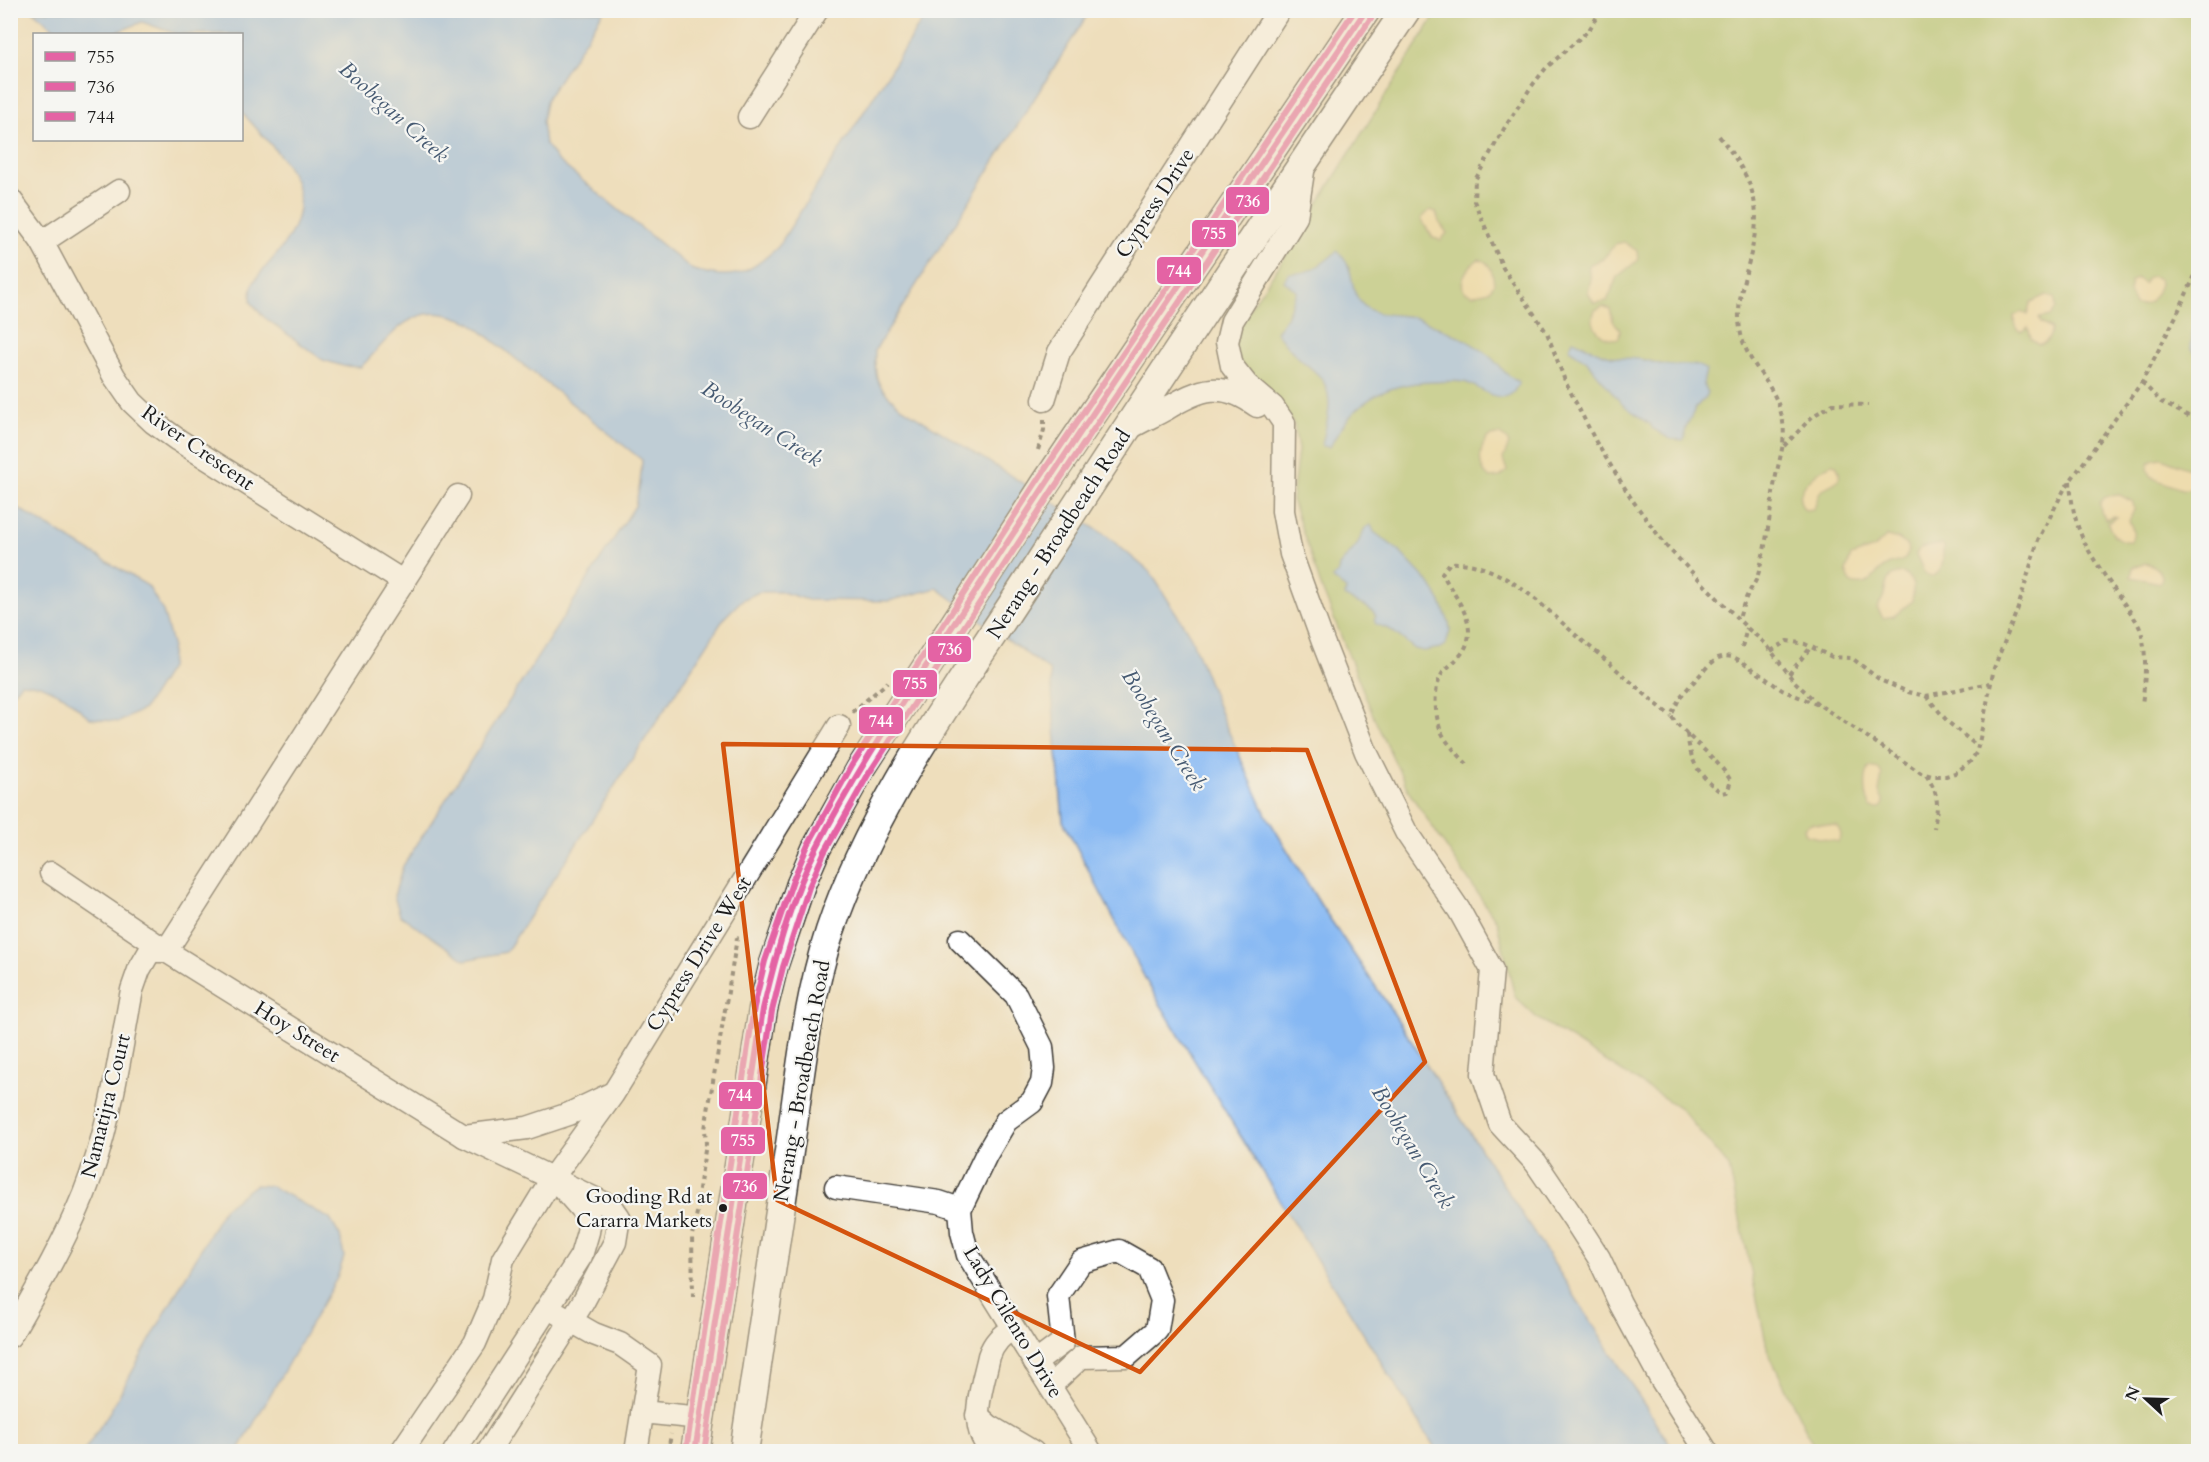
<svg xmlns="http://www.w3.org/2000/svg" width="2209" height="1462" font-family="Cardo,serif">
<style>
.green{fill:#a3c068;stroke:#606e42;stroke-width:1.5}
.sand{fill:#eeda9e;stroke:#857b5d;stroke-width:1.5}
.water{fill:#86b8f3;stroke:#516a88;stroke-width:1.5}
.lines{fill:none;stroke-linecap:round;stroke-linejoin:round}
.minor-casing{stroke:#3c3934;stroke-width:25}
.major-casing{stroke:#3c3934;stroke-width:31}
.path{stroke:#3c3934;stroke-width:4;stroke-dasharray:4.5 4.5;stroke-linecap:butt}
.minor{stroke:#fff;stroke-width:22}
.major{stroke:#fff;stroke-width:28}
.bus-1-casing{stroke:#f6f6f2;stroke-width:10}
.bus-2-casing{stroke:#f6f6f2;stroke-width:10}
.bus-3-casing{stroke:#f6f6f2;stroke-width:10}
.bus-1{stroke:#e463a4;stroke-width:6}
.bus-2{stroke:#e463a4;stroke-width:6}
.bus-3{stroke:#e463a4;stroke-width:6}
.marked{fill:none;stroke:#d4530e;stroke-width:4.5;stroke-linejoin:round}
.bus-dot{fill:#1c1c1c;stroke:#f6f6f2;stroke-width:2}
.labels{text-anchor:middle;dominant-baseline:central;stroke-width:4.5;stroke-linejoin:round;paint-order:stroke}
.bus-label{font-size:20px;fill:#1c1c1c;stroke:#f6f6f2;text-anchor:end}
.street-label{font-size:21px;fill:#1c1c1c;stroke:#f6f6f2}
.water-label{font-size:22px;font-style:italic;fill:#465a72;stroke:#f6f6f2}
.line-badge{stroke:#f6f6f2;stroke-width:2}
.badge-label{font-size:16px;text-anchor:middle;font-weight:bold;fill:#fff}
</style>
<rect width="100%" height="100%" fill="#f6f6f2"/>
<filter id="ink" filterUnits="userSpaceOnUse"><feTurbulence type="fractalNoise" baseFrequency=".0167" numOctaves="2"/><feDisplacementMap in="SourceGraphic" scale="12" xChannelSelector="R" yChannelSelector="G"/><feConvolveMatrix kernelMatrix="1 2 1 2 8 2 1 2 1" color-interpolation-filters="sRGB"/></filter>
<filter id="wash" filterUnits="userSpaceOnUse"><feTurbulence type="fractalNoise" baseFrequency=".008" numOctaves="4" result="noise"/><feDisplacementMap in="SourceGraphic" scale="24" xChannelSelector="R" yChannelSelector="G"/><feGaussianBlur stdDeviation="1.35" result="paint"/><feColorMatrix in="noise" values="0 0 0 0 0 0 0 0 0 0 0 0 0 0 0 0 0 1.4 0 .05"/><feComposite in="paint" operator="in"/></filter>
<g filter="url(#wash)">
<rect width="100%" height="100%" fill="#eedebc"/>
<path class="green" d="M1438,11H2198V1451H1816L1768,1352L1729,1167L1680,1108L1537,1018L1515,997L1497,922L1410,794L1375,720L1322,589L1292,500L1298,450L1294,424L1248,375L1231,347L1242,319L1283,260Z"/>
<g class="sand">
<path d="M1430,210L1436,212L1439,222L1447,233L1441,240L1433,238L1421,219Z"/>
<path d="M1624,242L1637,251L1638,260L1617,277L1607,301L1594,303L1588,293L1591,279L1588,269L1590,264L1603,259L1615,244Z"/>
<path d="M1479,259C1491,262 1493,273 1494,284L1489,291L1473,295L1464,291C1458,278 1469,266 1479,259Z"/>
<path d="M2152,276L2159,279L2160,284C2156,296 2149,308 2135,305L2129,292L2131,282L2137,278L2144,284L2147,278Z"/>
<path d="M2046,295L2055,298L2056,309L2050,316L2039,318L2041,323L2051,329C2051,337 2047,344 2038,344L2031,339L2028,327L2024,331C2014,332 2014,323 2014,316L2021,312L2027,315L2031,302Z"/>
<path d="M1603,306L1610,309L1613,321L1620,329L1619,338C1603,342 1587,326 1595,310Z"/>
<path d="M1500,434L1506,439L1509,444L1503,459L1507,471L1500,477L1490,478C1476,468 1479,449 1488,437Z"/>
<path d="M2162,458L2191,470L2195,478C2192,496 2179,488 2168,484C2158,480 2151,480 2148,469L2149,463L2154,459Z"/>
<path d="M1832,464L1836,465C1847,484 1829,482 1821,491C1817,494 1818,503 1813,509L1805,510C1789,493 1817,470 1832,464Z"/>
<path d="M2106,496L2120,495L2133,502L2134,510L2129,521L2134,532L2131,541C2119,543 2110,534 2108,522L2117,517L2114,516L2106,519L2101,512L2100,503Z"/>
<path d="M2198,502V543C2190,532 2184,510 2198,502Z"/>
<path d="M1887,536L1898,539L1907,545L1908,553L1905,559C1899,563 1892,562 1886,566C1871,574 1873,589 1851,583L1846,571L1851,556L1874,548Z"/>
<path d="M1941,544L1943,545C1943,558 1945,574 1930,577L1924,572L1916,554L1920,548Z"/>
<path d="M2145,563C2154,565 2162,569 2162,579L2159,583L2131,577L2133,567Z"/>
<path d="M1903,573C1915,580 1914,589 1912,601L1894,616L1883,618L1877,608C1879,604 1884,598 1884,594C1887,580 1886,575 1903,573Z"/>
<path d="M1870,767L1879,769L1882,775L1879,792L1884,803L1882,807L1877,809L1871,808C1865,798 1863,776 1870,767Z"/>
<path d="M1811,823L1838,826L1841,835L1838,842L1806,835L1804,828Z"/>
</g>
<g class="water">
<path d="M33,11H604L547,98L542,121L545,144L557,160L693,270C734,281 747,275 778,247L928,11H1090L875,350C874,382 877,386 901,407L1107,536L1151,573L1190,635L1223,719L1266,815L1320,904L1394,1014L1674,1451H1437L1278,1198L1148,984L1063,821L1050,671L937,588L889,601L808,600L782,592H759L742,600L725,617L506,952L465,960L400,915L394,896L403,866L635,506L640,484L642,460L470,322C461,319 452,315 443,314C405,308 384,345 361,367L343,366L323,360L264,317L251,302C251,296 251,288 253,284C258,274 269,264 276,255C328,193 283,160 242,112V34H177L142,22L112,34H61Z"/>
<path d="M1337,251C1358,270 1347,288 1362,304C1376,319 1401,312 1419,319C1443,329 1468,339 1488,355C1500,365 1505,376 1519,382C1516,388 1514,394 1507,396C1490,400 1480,386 1464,382C1454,380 1442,382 1432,382C1383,383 1352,403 1330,447L1322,446C1324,433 1329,418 1329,405C1329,375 1311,371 1294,353C1287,347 1282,338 1276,332L1286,318L1297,291L1284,281L1289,273C1309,275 1323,264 1337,251Z"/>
<path d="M2198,310V356L2191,348L2193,325Z"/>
<path d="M1573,340C1584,344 1595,352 1607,355C1618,359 1628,358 1639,359C1648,360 1657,364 1666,365C1679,367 1695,361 1706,370L1703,384L1708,392L1706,397C1698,402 1683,427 1685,437L1683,440L1670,439L1652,428L1651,425L1622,404L1586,360L1569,349Z"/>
<path d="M11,504L148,586L163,611L172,644L170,668L144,709L119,722L90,718L64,696L40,685L21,683L11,695Z"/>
<path d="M1371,525L1374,532L1398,550L1430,584L1440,600L1449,623L1450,630L1446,644L1440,648L1424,651L1415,649L1391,630L1376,624L1374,620L1376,616C1368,603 1355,605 1345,596L1346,589L1332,578L1338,573L1339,566L1357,545L1365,528Z"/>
<path d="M255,1185L271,1186L330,1219L340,1236L344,1257L337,1278L238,1451H84L109,1413L224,1208Z"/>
</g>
</g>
<g filter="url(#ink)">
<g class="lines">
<defs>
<g id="minor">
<path d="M749,117L817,10"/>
<path d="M1304,165L1296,217L1232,321L1227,342L1232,366L1247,385L1273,407L1284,423L1283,511L1291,554L1323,642L1366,752L1406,832L1459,910L1492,970L1483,1074L1500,1124L1536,1163L1574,1219L1599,1258L1620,1303L1661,1379L1707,1452"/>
<path d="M10,199L42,242L114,376L132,402L153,422L178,440L404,582"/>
<path d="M42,242L119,191"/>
<path d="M1044,400L1059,352L1279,10"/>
<path d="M1128,429C1140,422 1153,416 1166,409C1201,388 1222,380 1257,406"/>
<path d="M51,873L166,951L464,1136L612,1207L619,1217L615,1242L583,1302L488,1452"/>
<path d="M960,940L1016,995L1042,1047L1044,1068L1042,1083L1032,1102L1006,1121L986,1155L960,1209L962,1232L968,1255L1091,1452"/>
<path d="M464,1136L527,1128L569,1114L611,1094"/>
<path d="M836,1187L939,1202L960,1209"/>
<path d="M559,1314L594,1334L620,1344L650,1365L636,1452"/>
<path d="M10,1336C37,1289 64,1243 84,1194C110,1129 119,1058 132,990L139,970L150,951H166L458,496"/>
<path d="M1035,1363L1063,1342L1058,1296L1081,1262L1119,1251L1149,1268L1162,1300L1157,1330L1127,1356L1081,1357L1050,1386"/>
<path d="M642,1412L701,1418"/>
<path d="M977,1415L989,1426L1033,1452"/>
<path d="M401,1452L475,1343L494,1299L503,1259L553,1177L613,1094L839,726"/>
<path d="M454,1452L581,1256L588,1232L590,1219L562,1187"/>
<path d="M994,1452C965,1429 983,1385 989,1356C994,1342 1001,1336 1013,1328"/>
</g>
<g id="major">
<path d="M695,1452L763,1009L774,964L801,884L816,849L860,770L1046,483L1366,10"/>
<path d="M744,1452C760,1347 775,1243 791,1138C801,1069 808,998 830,931C873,803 956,692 1029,579C1152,388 1279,199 1406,10"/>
</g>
</defs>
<use href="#minor" class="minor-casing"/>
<use href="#major" class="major-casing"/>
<g class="path">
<path d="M1601,10L1589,30L1546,68L1531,87L1505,127L1475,180L1474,201L1503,268L1547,333L1565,381L1596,442L1633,501L1667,547L1747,628L1766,644L1793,680L1818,704"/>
<path d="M1719,136C1746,171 1763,197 1753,244C1748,270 1738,292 1739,319C1741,363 1771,375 1781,413C1788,436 1780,456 1775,480C1770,512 1767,546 1757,578C1754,585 1749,591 1746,598C1743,605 1741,612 1739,619"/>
<path d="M2142,382L2161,402L2198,421"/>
<path d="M1784,446L1813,416L1833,404L1868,405"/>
<path d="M1038,450L1044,430V419"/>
<path d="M2070,481C2073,536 2091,555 2121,599C2128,610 2139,621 2142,635C2147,657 2145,682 2142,704"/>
<path d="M1742,647L1747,628"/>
<path d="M1771,651L1787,641L1805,644L1832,657L1852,658L1880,680L1908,692L1926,696L1990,683"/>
<path d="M1789,674L1811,647"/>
<path d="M1926,696L1948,722L1978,747"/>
<path d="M852,712L888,682"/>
<path d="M1687,734C1691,763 1698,775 1722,793L1727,792L1731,781C1716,756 1689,740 1671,716L1680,697L1708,666L1718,658L1725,656L1733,657L1743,662L1782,690L1821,706L1921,773L1932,776H1946L1955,773L1970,762L1976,753L1979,743L1994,668L2018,608L2038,540L2065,488L2142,382L2176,316L2198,269"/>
<path d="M1467,764C1458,754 1446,743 1441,731C1434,714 1432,682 1446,669C1458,658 1469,650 1469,631C1468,610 1451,591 1442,573L1450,563C1503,560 1547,611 1584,642C1614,666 1642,693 1671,716"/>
<path d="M1926,775C1940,796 1938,805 1934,828"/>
<path d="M693,1297L692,1235L699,1204L698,1195L706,1144L705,1129L737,938L735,934"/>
<path d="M668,1452L671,1434"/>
</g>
<use href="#minor" class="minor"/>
<use href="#major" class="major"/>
<defs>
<path id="bus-1" d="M695,1452L763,1009C776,955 791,897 817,847C868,748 934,656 994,563C1115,377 1241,194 1366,10"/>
<path id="bus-2" d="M704,1452L772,1011L783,967L809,887L824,853L868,775L1054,488L1373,15"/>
<path id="bus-3" d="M686,1451L754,1007L765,961L793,880L808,845L852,765L1039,478L1355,10"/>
</defs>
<use href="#bus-1" class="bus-1-casing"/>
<use href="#bus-2" class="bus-2-casing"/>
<use href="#bus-3" class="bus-3-casing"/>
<use href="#bus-1" class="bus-1"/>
<use href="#bus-2" class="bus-2"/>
<use href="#bus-3" class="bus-3"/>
</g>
</g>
<path d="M0 0H2209V1462H0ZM723,744L1307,750L1425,1062L1140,1372L777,1200Z" fill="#eedebc" fill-opacity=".55" fill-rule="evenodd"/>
<path class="marked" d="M723,744L1307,750L1425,1062L1140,1372L777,1200Z"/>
<circle class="bus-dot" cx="723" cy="1208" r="5"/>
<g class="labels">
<g class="bus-label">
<text x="712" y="1196">Gooding Rd at<tspan x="712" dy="24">Cararra Markets</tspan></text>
</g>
<g class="street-label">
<text transform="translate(1155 203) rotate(-57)">Cypress Drive</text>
<text transform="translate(198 448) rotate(35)">River Crescent</text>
<text transform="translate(1059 534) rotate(-57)">Nerang - Broadbeach Road</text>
<text transform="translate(699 954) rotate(-58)">Cypress Drive West</text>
<text transform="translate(297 1032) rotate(32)">Hoy Street</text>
<text transform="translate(802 1081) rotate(-80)">Nerang - Broadbeach Road</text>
<text transform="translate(106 1106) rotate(-76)">Namatijra Court</text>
<text transform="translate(1013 1322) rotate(59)">Lady Cilento Drive</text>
</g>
<g class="water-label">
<text transform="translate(394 112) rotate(42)">Boobegan Creek</text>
<text transform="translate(762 424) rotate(33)">Boobegan Creek</text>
<text transform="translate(1164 730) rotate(58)">Boobegan Creek</text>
<text transform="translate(1413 1147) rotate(59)">Boobegan Creek</text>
</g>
</g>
<g class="line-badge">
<rect x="1225" y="186" width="45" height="29" rx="6" fill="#e463a4"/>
<rect x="1191" y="219" width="46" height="29" rx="6" fill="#e463a4"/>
<rect x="1156" y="256" width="46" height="29" rx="6" fill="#e463a4"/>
<rect x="927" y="635" width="45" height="28" rx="6" fill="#e463a4"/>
<rect x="892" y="669" width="46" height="29" rx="6" fill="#e463a4"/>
<rect x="858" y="706" width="46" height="29" rx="6" fill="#e463a4"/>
<rect x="718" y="1081" width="45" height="29" rx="6" fill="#e463a4"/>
<rect x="720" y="1126" width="46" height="29" rx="6" fill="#e463a4"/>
<rect x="722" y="1172" width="46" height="28" rx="6" fill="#e463a4"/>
</g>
<g class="badge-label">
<text x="1248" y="207">736</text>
<text x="1214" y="239">755</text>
<text x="1179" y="277">744</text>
<text x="950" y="655">736</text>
<text x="915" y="689">755</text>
<text x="881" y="727">744</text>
<text x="740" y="1101">744</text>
<text x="743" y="1146">755</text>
<text x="745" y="1192">736</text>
</g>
<rect width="2209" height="1462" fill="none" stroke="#f6f6f2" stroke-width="36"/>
<rect x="33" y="33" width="210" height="108" fill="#f6f6f2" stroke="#9f9f9c" stroke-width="1.5"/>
<rect x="45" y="52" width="30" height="9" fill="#e463a4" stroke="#9f9f9c" stroke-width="1.5"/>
<text x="87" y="63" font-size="18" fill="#1c1c1c">755</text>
<rect x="45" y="82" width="30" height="9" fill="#e463a4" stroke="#9f9f9c" stroke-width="1.5"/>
<text x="87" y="93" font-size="18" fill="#1c1c1c">736</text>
<rect x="45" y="112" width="30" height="9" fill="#e463a4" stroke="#9f9f9c" stroke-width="1.5"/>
<text x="87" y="123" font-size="18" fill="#1c1c1c">744</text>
<g transform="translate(2146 1399) rotate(292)" stroke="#f6f6f2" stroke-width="4.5" paint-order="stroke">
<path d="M0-4.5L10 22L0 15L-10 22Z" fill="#1c1c1c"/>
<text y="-9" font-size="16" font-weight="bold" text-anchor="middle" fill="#1c1c1c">N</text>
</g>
</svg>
